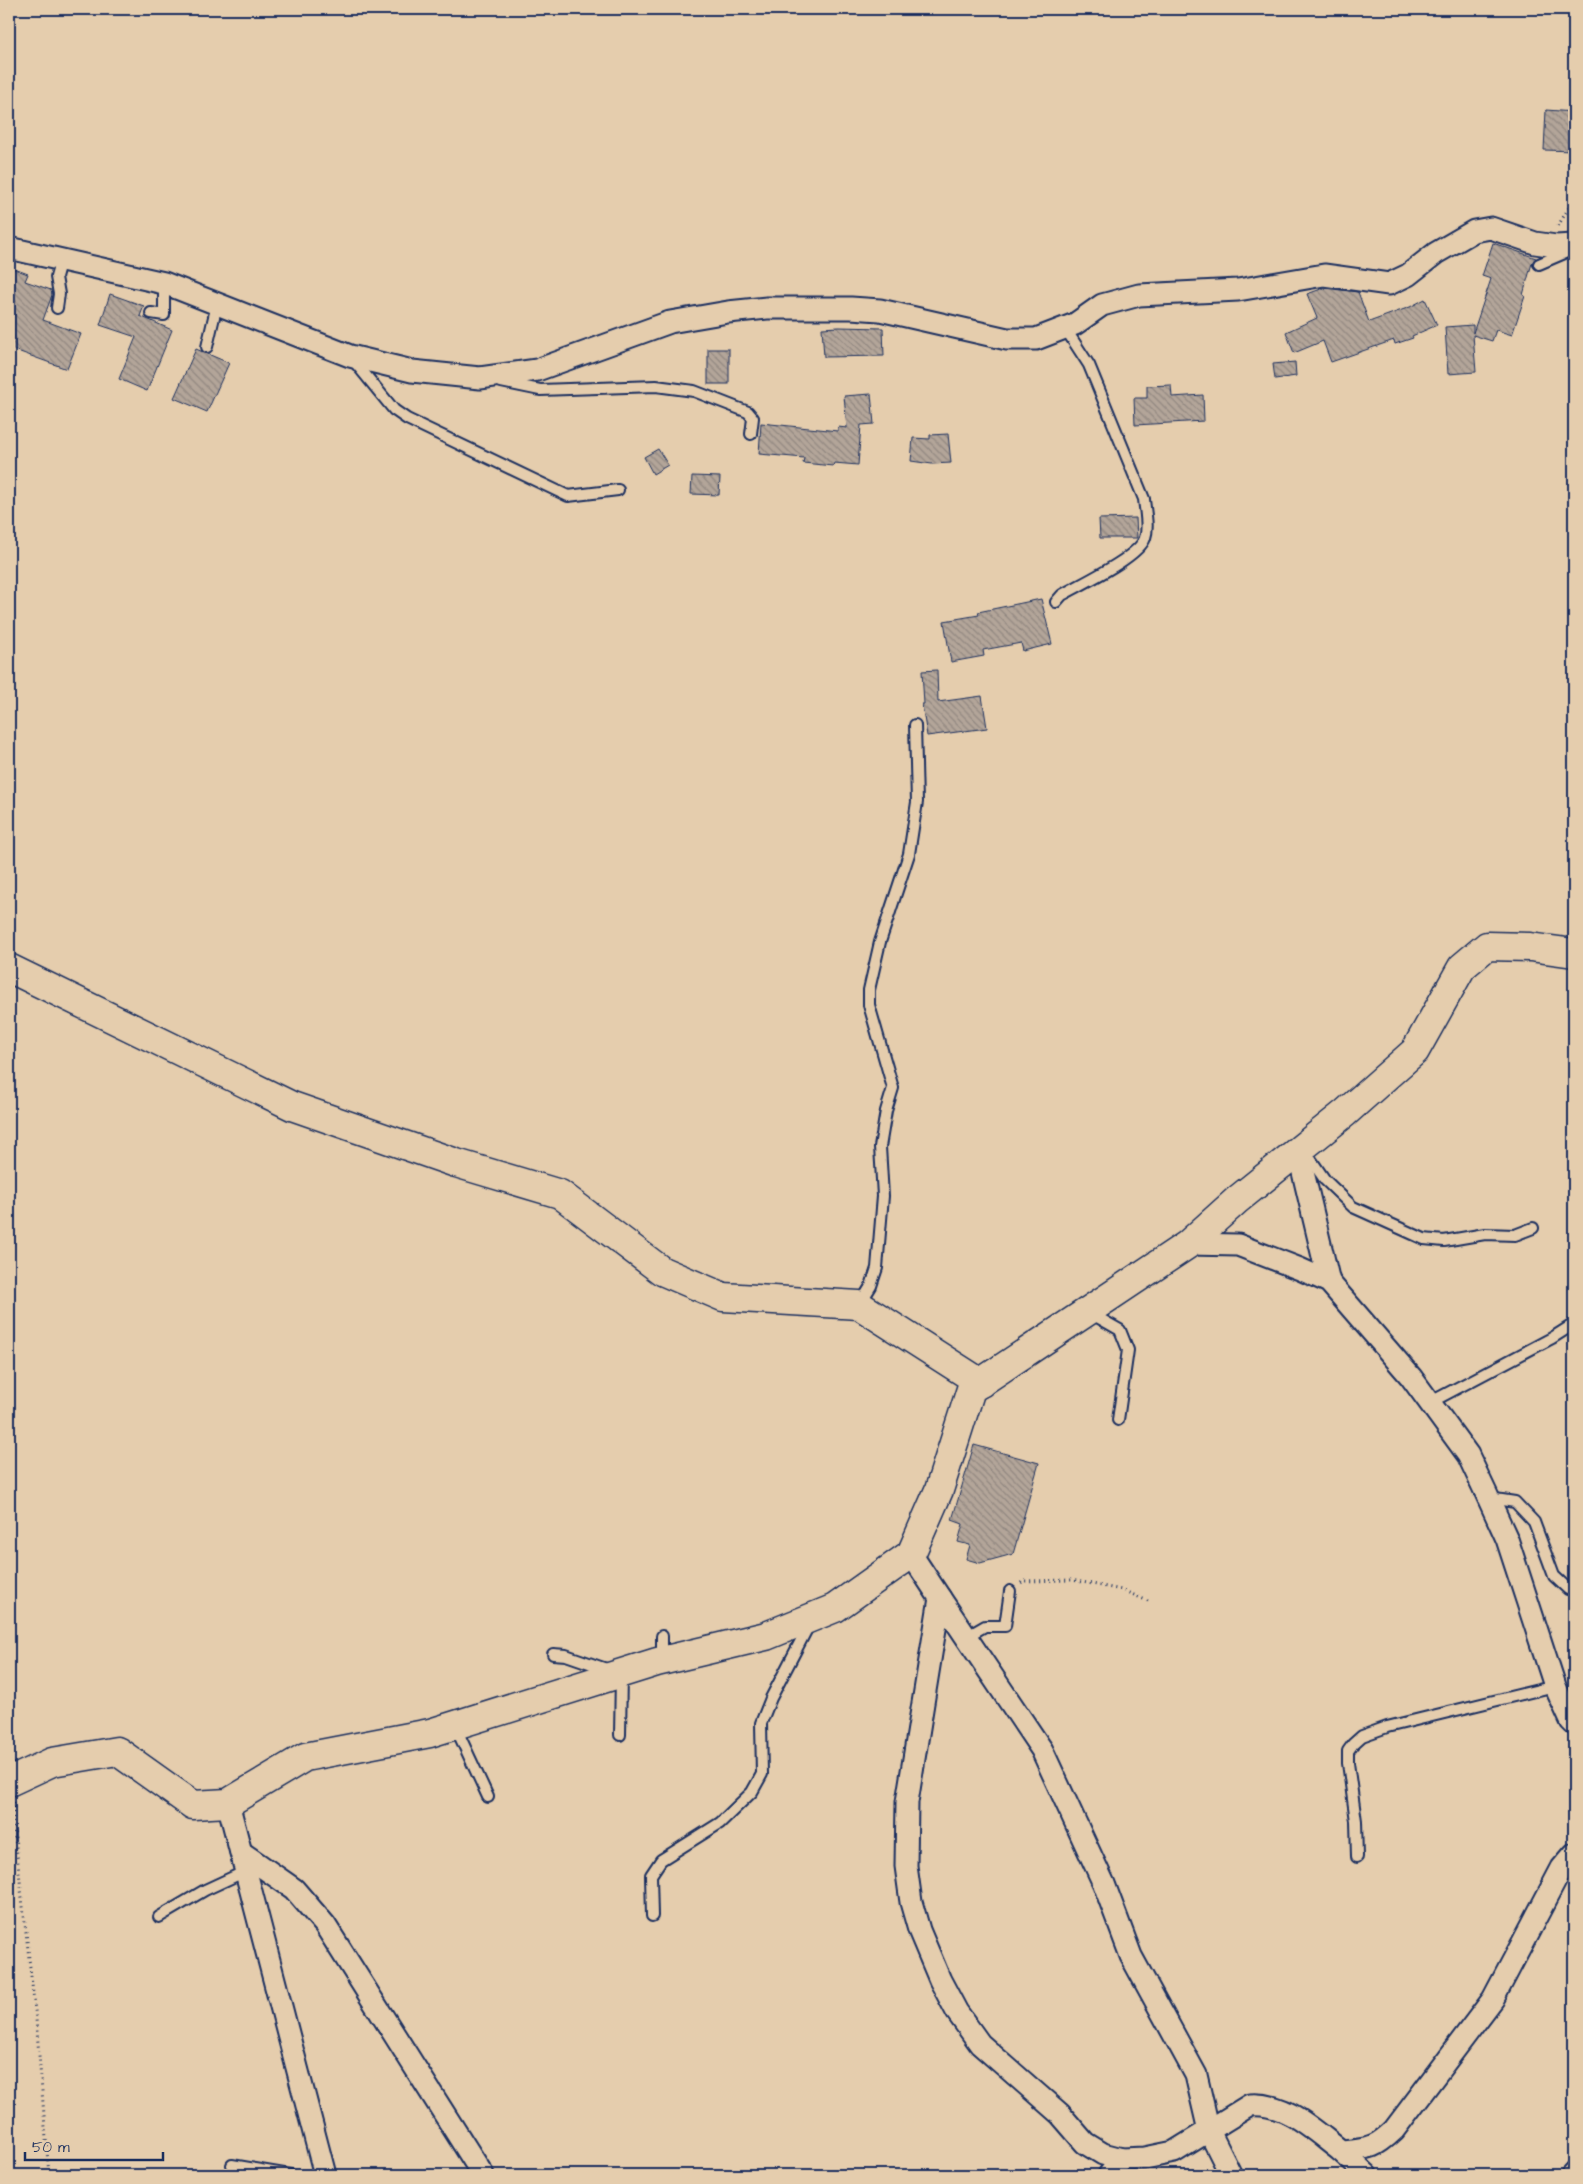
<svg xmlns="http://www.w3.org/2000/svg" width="1583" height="2184" font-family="'Architects Daughter',sans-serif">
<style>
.building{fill:url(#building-back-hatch);stroke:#1b2f5e}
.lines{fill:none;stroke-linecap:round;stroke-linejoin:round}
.lane-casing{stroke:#1b2f5e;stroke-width:14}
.street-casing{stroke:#1b2f5e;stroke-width:25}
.secondary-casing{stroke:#1b2f5e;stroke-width:31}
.path{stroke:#1b2f5e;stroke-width:3;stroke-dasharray:1 4;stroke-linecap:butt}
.lane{stroke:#e5cdad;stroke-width:10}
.street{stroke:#e5cdad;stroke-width:21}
.secondary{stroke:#e5cdad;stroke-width:28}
</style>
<defs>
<pattern id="building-back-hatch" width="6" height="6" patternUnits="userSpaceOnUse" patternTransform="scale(1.25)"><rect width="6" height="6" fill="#b3a599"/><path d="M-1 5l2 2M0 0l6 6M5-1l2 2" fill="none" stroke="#918780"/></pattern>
</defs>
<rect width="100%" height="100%" fill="#e5cdad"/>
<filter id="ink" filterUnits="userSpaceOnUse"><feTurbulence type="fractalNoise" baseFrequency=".02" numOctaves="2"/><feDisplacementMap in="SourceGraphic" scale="10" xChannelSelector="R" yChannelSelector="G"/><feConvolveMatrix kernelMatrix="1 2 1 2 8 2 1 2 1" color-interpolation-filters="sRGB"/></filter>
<g filter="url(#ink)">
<g class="building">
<path d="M1546,110L1574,112V151L1544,150Z"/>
<path d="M1493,243L1536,258L1532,263L1523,295L1525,296L1512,335L1496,330L1492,341L1473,335L1476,372L1448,374L1445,327L1473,325V333L1491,279L1482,276Z"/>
<path d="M9,267L28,274L25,281L51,290L52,295L43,320L81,334L67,369L9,348Z"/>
<path d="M1324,288L1358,292L1369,322L1410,307L1425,299L1437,325L1412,336L1413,338L1395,344L1394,340L1331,362L1323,341L1294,353L1286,332L1317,318L1307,294Z"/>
<path d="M110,294L144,306L140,316L172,330L147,391L119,379L136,337L100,325Z"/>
<path d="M839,327L883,328L884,356L824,357L822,328Z"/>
<path d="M196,349L229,363L207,412L174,398Z"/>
<rect x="708" y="349" width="21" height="35"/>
<path d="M1295,362L1296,376L1275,379L1273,364Z"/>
<path d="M1171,385L1172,397L1203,395L1204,421L1135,425L1134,398H1147V386Z"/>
<path d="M871,394L874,424L861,425L858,465L834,463L833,466L803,463L804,458L759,454L761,423L838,431V427L847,428L844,396Z"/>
<path d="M948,434L951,463L932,464L911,461L913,438L930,439V435Z"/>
<path d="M658,449L668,465L653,474L644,457Z"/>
<path d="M692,476L720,477L719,495L691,494Z"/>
<path d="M1136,518L1137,538H1100L1099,519Z"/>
<path d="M1041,599L1052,644L1023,651L1021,643L983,650L984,656L951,662L944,621L979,615L978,612Z"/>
<path d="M937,670L938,702L982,696L987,728L927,736L922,704H924L922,671Z"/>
<path d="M974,1445L1039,1463L1013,1554L980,1563L966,1559L970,1545L958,1542L963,1524L952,1520Z"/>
</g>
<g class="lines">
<defs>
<g id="lane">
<path d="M1539,264L1567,252"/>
<path d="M57,308L59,294L56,277L61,259"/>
<path d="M151,313L164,315V283"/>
<path d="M207,347L217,304"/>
<path d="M354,361L394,410L407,419L568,496L618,490"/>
<path d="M501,382L540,390L656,386L694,391L748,412L753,418L751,434"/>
<path d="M1056,602L1062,595C1081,584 1139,557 1145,538C1149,527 1145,511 1144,499L1089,365L1065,328"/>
<path d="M1303,1148L1325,1180L1353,1207L1424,1239L1444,1241L1485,1234L1515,1235L1533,1228"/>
<path d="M860,1304L871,1286L877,1268L883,1196L880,1147L886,1111L893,1088L869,1005V990L880,942L909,854L917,802L915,725"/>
<path d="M1090,1313L1120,1330L1128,1350L1118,1420"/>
<path d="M1429,1403L1552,1338L1574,1324"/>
<path d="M1489,1498L1515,1502L1534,1522L1554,1576L1568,1589L1574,1590"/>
<path d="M662,1636V1660"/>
<path d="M966,1637L985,1626H1005L1010,1591"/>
<path d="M553,1654L566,1655L621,1674L620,1735"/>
<path d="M455,1726L488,1797"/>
<path d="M1357,1857L1356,1821L1348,1763V1751L1353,1744L1362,1736L1387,1727L1555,1686"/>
<path d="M652,1916L651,1875L661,1860L720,1823L752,1792L762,1774L761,1723L771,1698L809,1625"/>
<path d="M159,1917L205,1890L246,1871"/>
<path d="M232,2165L290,2175"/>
<path d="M1565,2175L1574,2165"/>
</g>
<g id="street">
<path d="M9,248L164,283L350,356L412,371L480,378L537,370L670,322L728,312L767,308H851L880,310L1007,339H1036L1075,324L1102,305L1139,295L1238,290L1324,275L1389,284L1408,275L1436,253L1474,231L1491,228L1535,243L1556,246L1574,245"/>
<path d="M1298,1151L1329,1282"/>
<path d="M1188,1244L1238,1245L1300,1269L1329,1282L1411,1377L1468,1455L1486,1493L1507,1539L1555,1686L1571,1721L1574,1724"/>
<path d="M911,1554L940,1598L907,1802L906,1866L911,1902L919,1930L940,1980L957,2012L980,2044L1060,2114L1085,2143L1103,2154L1122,2159L1145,2158L1174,2152L1250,2105C1286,2102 1313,2130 1341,2151C1368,2148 1373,2150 1394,2130L1493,1999L1562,1868L1574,1854"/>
<path d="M940,1598L1042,1750L1104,1884L1131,1956L1196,2075L1209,2131L1231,2175"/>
<path d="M228,1803L325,2175"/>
<path d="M241,1852L294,1889L325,1925L483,2175"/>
<path d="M1341,2151L1367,2175"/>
<path d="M1109,2175L1122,2159"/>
</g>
<g id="secondary">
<path d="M9,968L292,1106L456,1163L560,1194L662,1271L723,1297L859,1305L981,1383"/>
<path d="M9,1782L52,1762L117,1751L193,1805L228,1803L305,1757L430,1733L657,1662L766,1636L835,1608L911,1554L939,1490L971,1389L1187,1245L1237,1200L1345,1113L1415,1051L1462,967L1487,946L1530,947L1574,953"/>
</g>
</defs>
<use href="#lane" class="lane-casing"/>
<use href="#street" class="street-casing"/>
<use href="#secondary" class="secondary-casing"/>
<g class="path">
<path d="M1558,226L1574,199"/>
<path d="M1021,1583L1023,1581L1072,1580L1122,1590L1148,1601"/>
<path d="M14,1802L13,1820L36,2019L49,2175"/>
</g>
<use href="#lane" class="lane"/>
<use href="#street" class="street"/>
<use href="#secondary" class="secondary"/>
</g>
</g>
<rect width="1583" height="2184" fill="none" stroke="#e5cdad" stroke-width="30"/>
<rect x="15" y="15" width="1553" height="2154" fill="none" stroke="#1b2f5e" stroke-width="2" filter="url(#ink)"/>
<path d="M25 2152v8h138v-8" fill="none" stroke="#1b2f5e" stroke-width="2.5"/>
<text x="32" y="2152" font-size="15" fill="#1b2f5e" stroke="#e5cdad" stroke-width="4" paint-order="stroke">50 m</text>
</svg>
